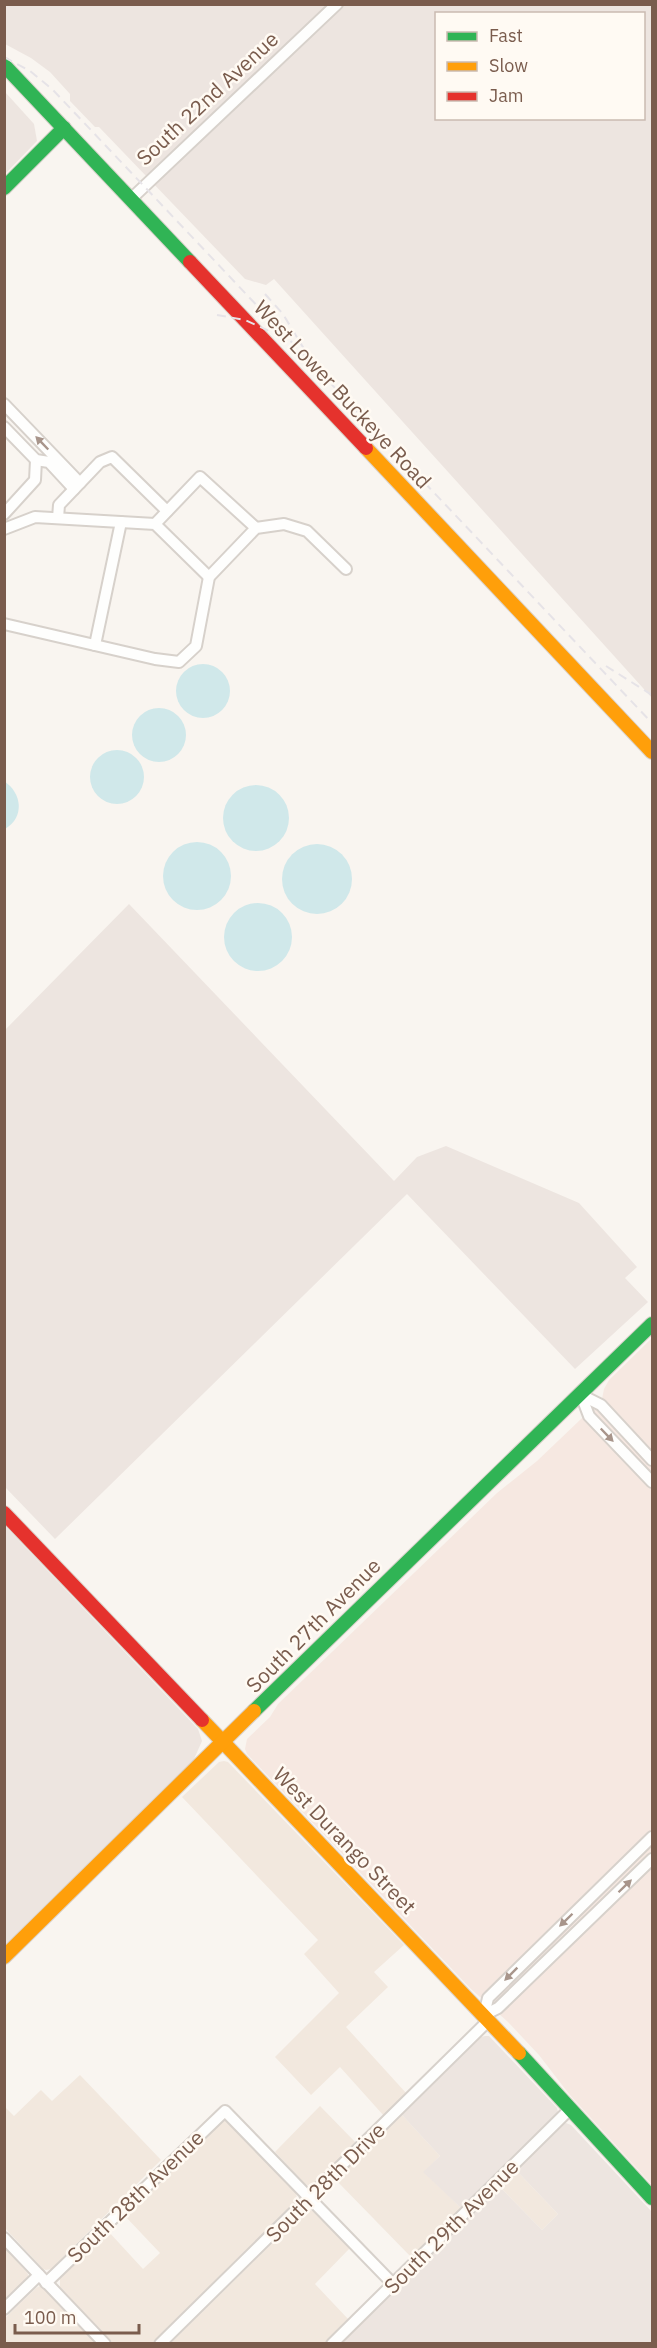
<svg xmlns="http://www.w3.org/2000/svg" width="657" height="2348" font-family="'IBM Plex Sans',sans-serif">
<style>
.residential{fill:#f2e8de}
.commercial{fill:#f6e8e1}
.industrial{fill:#ede5e0;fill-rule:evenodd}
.water{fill:#d0e8ea}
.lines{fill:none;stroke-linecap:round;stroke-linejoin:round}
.street-casing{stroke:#d7d1cb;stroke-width:14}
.fast-casing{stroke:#d9d2cb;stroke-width:16}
.slow-casing{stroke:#d9d2cb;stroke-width:16}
.jam-casing{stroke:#d9d2cb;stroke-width:16}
.street{stroke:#fefefd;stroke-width:10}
.fast{stroke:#30b455;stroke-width:14}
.slow{stroke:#ff9f0a;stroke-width:14}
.jam{stroke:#e5322d;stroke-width:14}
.rail{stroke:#e6e3e7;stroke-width:2;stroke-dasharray:9 6;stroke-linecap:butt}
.oneway{fill:#a8958b}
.labels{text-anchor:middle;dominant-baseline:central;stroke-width:5;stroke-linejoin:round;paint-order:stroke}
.street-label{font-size:21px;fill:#7a5c4d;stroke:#fffaf3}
</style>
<rect width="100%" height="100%" fill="#f9f5f0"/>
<g class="residential">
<path d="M224,1761L228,1762L404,1945L374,1972L388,1987L346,2027L407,2094L384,2116L340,2067L311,2095L275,2057L339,1993L304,1954L318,1940L182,1797L219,1762Z"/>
<path d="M80,2075L161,2160L51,2269L46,2270L43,2269L5,2228V2107L14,2116L41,2090L52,2101Z"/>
<path d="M320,2106L356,2143L314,2184L309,2186L305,2184L275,2152Z"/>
<path d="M402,2115L440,2156L424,2172L462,2209L412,2258L336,2180Z"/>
<path d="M224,2120L229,2121L296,2192L297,2200L152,2343H113L60,2287V2279L108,2231L143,2269L160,2253L124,2215L219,2122Z"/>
<path d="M515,2169L558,2214L542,2230L499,2186Z"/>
<path d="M309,2210L314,2211L350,2248L315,2284L349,2320L325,2343L170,2344L305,2211Z"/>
<path d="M5,2247L28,2274V2278L5,2301Z"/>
<path d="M40,2286L43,2288L96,2343H5V2318L36,2288Z"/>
</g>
<path class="commercial" d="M652,1338V2185L569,2094L539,2055L508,2022L471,1989L247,1754L245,1749L247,1739L270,1717L278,1704L497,1493L537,1461L602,1399L604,1389L609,1380Z"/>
<g class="industrial">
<path d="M4,5H652V698L274,279L266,285L245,279L99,127H95L70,101V94L50,72L31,58L5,44ZM436,14H644V118H436Z"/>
<path d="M5,92L34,124L37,141L5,174Z"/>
<path d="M129,904L394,1181L417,1157L446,1146L579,1203L637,1267L625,1278L648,1302L575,1369L407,1194L55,1539L5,1487V1030Z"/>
<path d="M5,1526L198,1729L202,1741L194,1759L187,1770L5,1949Z"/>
<path d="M485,2036H489L557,2108L558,2112L557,2117L462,2209L423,2172L440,2156L402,2115L481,2037Z"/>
<path d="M566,2123L571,2125L652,2212V2343L335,2344L499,2186L542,2230L558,2214L515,2169L561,2125Z"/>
</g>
<g class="water">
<circle cx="203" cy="691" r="27"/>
<circle cx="159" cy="735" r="27"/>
<circle cx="117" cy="777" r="27"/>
<path d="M4,781C22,793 25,817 5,829Z"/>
<circle cx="256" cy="818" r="33"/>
<circle cx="197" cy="876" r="34"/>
<circle cx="317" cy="879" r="35"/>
<circle cx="258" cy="937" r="34"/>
</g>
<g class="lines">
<defs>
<g id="street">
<path d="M132,198L337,4"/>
<path d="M4,404L80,483"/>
<path d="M4,427L36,460L49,462L74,489"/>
<path d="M4,514L35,480L36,460"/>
<path d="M58,518L59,505L100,462L112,457L167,511"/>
<path d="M155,524L200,477L256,528"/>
<path d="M4,529L35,517L155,524L209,577"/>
<path d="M4,624L155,659L179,662L196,646L209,577L256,528L284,524L307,531L346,569"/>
<path d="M95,645L121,522"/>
<path d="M581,1395L589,1416L652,1482"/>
<path d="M581,1395L601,1405L652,1460"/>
<path d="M484,2015L488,1998L652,1837"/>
<path d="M484,2015L498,2008L652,1859"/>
<path d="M4,2238L105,2344"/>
<path d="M46,2283L225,2111L393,2284"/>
<path d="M4,2309L39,2275"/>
<path d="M160,2344L489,2020"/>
<path d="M332,2344L570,2109"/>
</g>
<g id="fast">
<path d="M4,65L190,262"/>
<path d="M4,188L64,128"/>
<path d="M254,1711L652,1324"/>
<path d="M519,2053L652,2198"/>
</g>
<g id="slow">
<path d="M366,448L652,752"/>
<path d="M202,1720L519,2053"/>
<path d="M4,1957L254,1711"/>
</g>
<g id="jam">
<path d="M190,262L366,448"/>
<path d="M4,1513L202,1720"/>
</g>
</defs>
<use href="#street" class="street-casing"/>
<use href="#fast" class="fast-casing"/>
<use href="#slow" class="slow-casing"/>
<use href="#jam" class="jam-casing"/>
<use href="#street" class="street"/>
<use href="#fast" class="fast"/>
<use href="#slow" class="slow"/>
<use href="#jam" class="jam"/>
<g class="rail">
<path d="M4,57L30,71L53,90L652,723"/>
<path d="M265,294L283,314L307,354"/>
<path d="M217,315L245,320L278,335"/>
<path d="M606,666L652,695"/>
</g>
</g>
<defs><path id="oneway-solid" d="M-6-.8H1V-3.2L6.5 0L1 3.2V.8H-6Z" transform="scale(1.5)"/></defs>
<g class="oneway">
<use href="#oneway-solid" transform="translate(42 443) rotate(-134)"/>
<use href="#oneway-solid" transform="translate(607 1435) rotate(46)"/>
<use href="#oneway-solid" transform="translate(625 1886) rotate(-44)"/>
<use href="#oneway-solid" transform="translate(566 1920) rotate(136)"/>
<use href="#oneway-solid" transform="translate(511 1974) rotate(135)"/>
</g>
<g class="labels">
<g class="street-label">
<text transform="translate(207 98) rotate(-43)">South 22nd Avenue</text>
<text transform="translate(343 394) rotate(47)">West Lower Buckeye Road</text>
<text transform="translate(313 1625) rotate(-45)">South 27th Avenue</text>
<text transform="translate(345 1840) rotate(46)">West Durango Street</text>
<text transform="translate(325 2182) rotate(-45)">South 28th Drive</text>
<text transform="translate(135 2196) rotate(-44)">South 28th Avenue</text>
<text transform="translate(451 2226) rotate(-45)">South 29th Avenue</text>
</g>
</g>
<rect width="657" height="2348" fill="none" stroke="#7a5c4d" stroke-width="12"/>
<rect x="435" y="12" width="210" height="108" fill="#fffaf3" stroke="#cabbb1" stroke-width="1.5"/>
<rect x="447" y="32" width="30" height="9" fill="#30b455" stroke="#cabbb1" stroke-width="1.5"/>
<text x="489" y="42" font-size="18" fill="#7a5c4d">Fast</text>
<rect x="447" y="62" width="30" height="9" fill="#ff9f0a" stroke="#cabbb1" stroke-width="1.5"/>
<text x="489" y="72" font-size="18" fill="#7a5c4d">Slow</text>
<rect x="447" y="92" width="30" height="9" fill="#e5322d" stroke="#cabbb1" stroke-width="1.5"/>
<text x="489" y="102" font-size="18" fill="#7a5c4d">Jam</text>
<path d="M15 2324v9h124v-9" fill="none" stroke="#7a5c4d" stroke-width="3"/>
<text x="24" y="2324" font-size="18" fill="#7a5c4d" stroke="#fffaf3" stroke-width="4.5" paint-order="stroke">100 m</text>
</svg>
